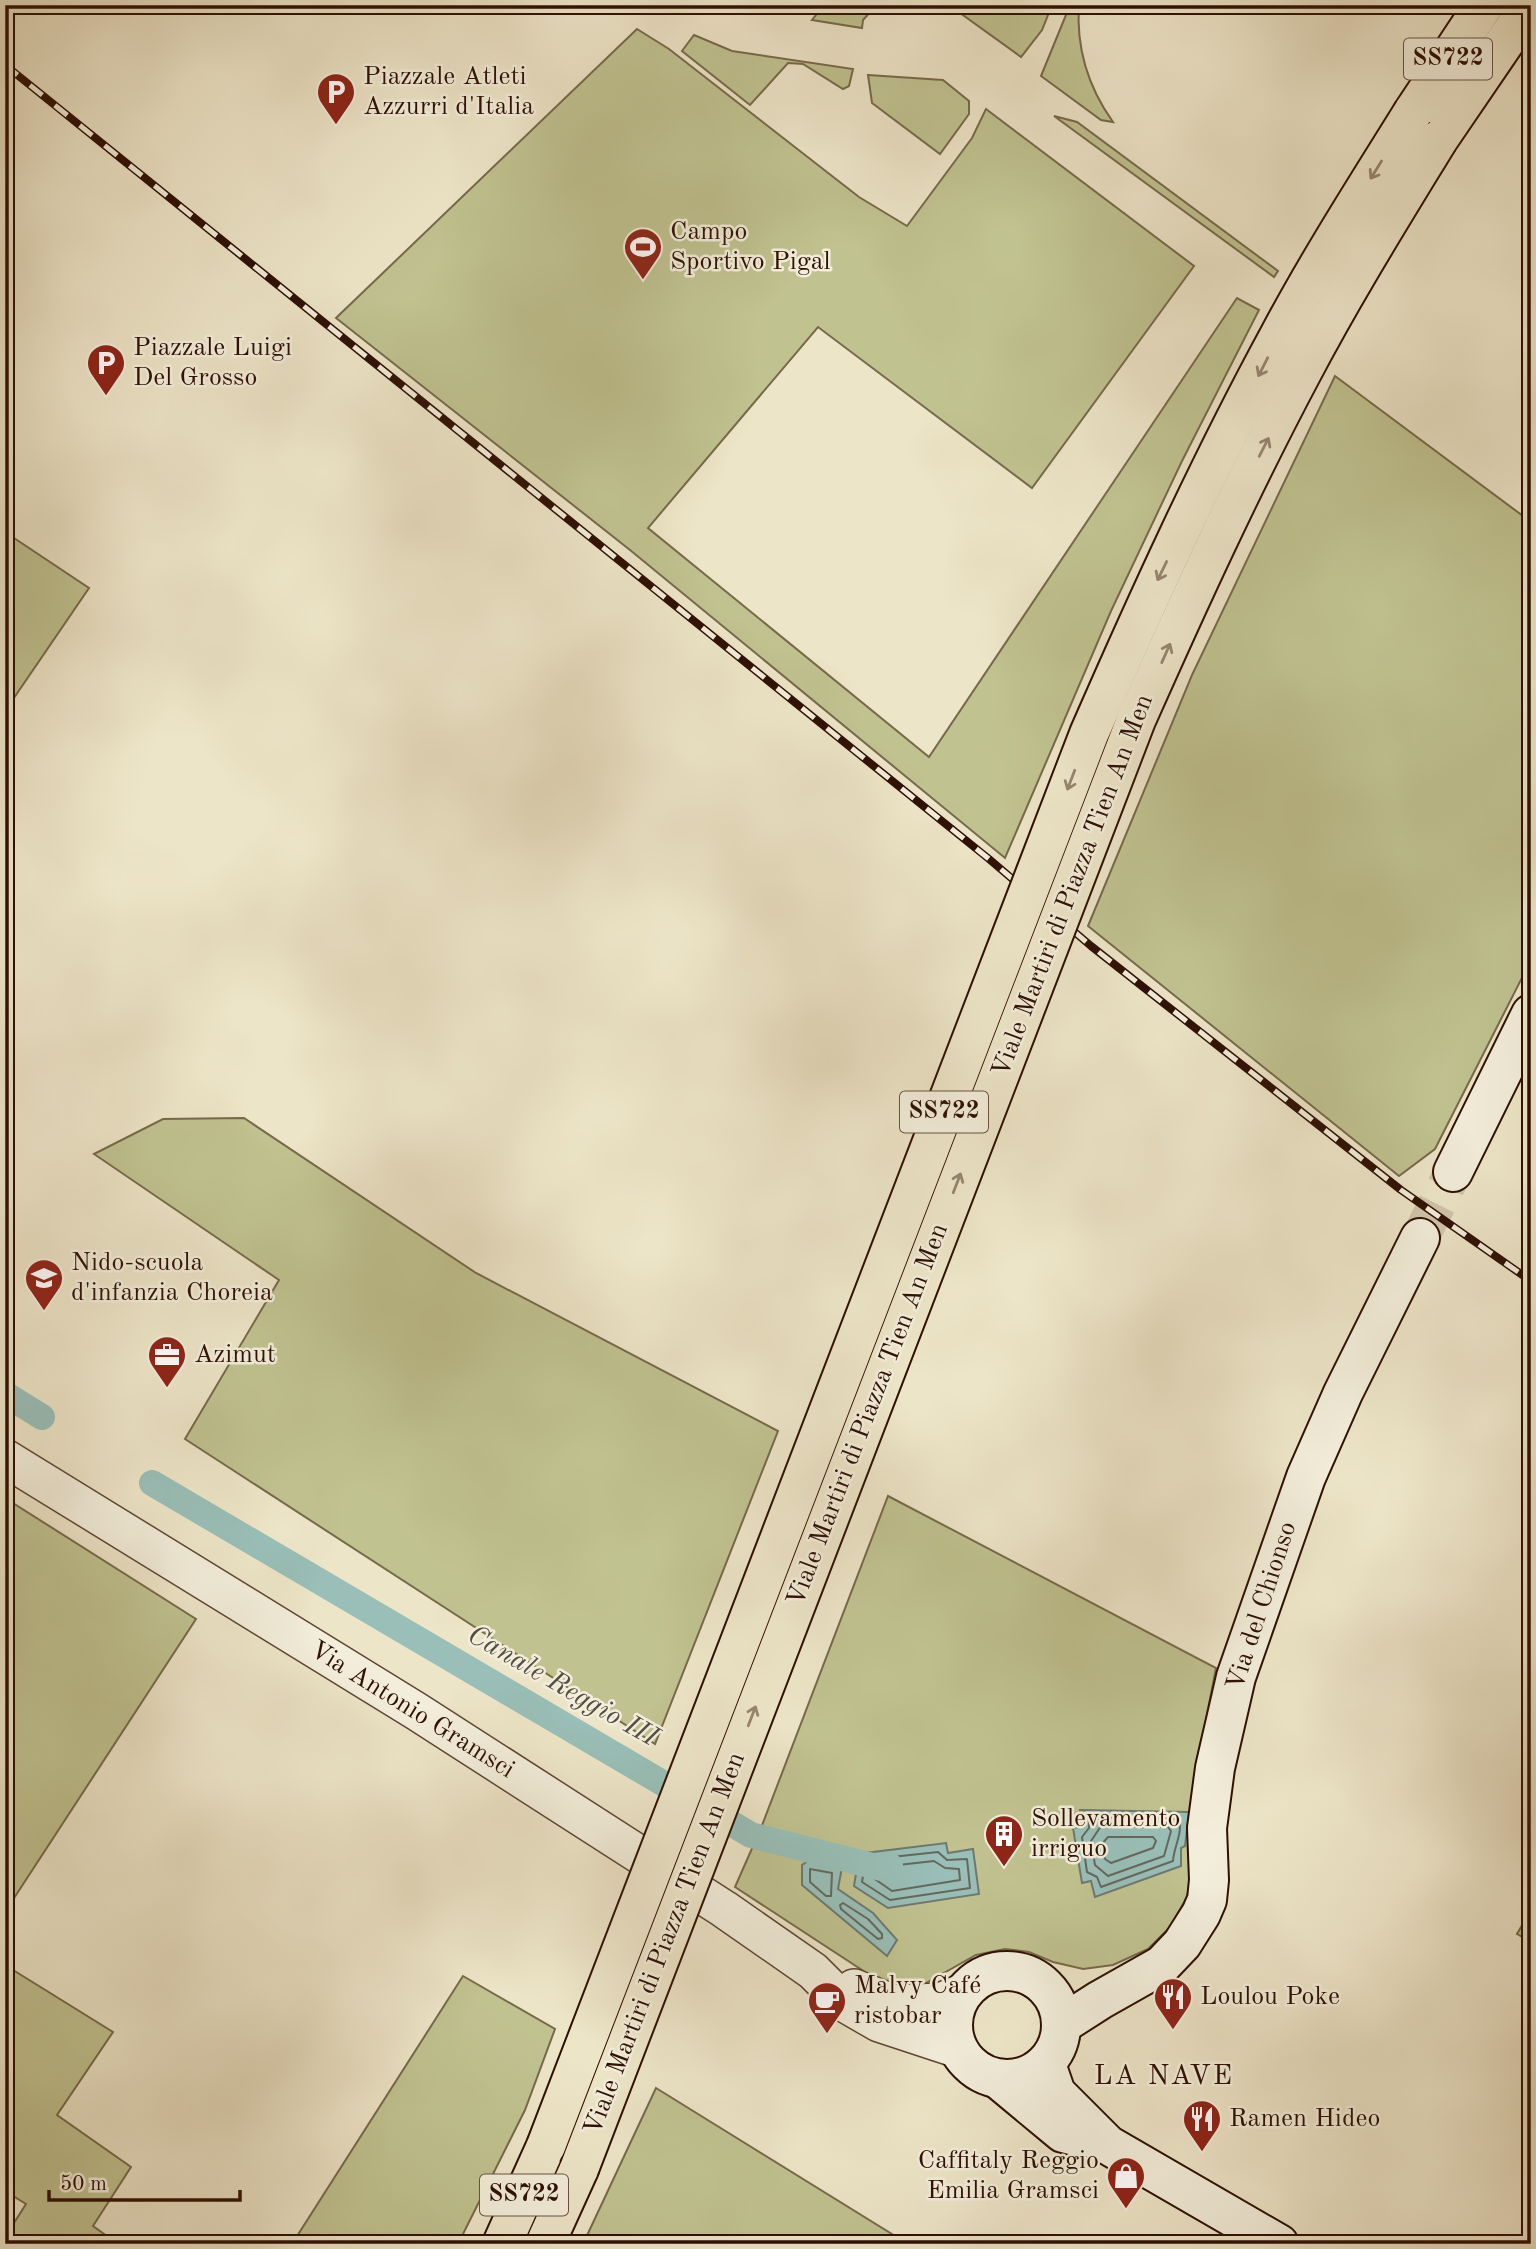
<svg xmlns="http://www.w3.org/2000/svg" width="1536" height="2249" font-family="'Old Standard TT',serif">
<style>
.green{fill:#c0c290;stroke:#77694a;stroke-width:2}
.water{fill:#99bfb8;stroke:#6e7970;stroke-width:2}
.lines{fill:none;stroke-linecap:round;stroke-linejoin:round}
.shore{stroke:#64685e;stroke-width:2}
.canal{stroke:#99bfb8;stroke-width:26}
.secondary-tunnel{stroke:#d0c5aa;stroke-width:38;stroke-dasharray:38 19;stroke-linecap:butt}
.tertiary-casing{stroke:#5e4534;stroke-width:40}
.secondary-casing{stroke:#2e1003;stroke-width:42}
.trunk-casing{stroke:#2e1003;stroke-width:42}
.tertiary{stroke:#f3eedb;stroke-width:37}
.secondary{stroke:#f3eedb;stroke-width:38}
.trunk{stroke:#ede5c8;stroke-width:38}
.rail-casing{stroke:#2e1003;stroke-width:8}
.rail{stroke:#f3eedb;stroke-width:5;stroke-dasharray:16;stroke-linecap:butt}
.trunk-bridge-casing{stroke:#2e1003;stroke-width:42;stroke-linecap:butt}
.trunk-bridge{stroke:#ede5c8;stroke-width:38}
.oneway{stroke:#97856f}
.labels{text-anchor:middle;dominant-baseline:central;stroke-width:5;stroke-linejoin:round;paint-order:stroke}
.shield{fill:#f3eedb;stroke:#695344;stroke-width:2}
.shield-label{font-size:24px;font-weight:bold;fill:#2e1003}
.poi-label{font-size:26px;fill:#2e1003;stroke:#f3eedb;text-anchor:start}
.street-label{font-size:26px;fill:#2e1003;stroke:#f3eedb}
.water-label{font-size:28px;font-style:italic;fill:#534d42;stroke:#f3eedb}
.neighbourhood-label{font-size:28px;letter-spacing:2px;fill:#2e1003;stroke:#f3eedb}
</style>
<rect width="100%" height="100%" fill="#ede5c8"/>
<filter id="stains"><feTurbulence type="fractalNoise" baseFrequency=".00286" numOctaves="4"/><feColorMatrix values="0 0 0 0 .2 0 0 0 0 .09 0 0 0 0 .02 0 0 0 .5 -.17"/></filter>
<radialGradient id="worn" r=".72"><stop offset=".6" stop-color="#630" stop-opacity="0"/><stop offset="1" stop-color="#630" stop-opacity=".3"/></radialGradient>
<g class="green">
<path d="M722,5H781C761,15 743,17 722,5Z"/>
<path d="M824,5H870L873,9L863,20L862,28L812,20Z"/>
<path d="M949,5H1052L1042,30L1021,57Z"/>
<path d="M1070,5H1079C1076,49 1088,87 1113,122L1101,120L1041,76Z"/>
<path d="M637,29L669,49L859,197L907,226L972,138L986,109L1194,266L1032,488L818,327L648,528L929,757L1237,298L1259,310L1182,461L1111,611L1005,858L630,550L336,318Z"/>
<path d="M694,35L732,51L853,69L849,86L843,89L803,64L788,63L750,105L682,51Z"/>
<path d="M868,75L943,80L969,101V114L940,154L872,103Z"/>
<path d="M1054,116L1077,122L1278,271L1274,277Z"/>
<path d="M1335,376L1531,522V960L1435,1149L1399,1176L1088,926L1192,675Z"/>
<path d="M5,532L89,588L5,711Z"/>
<path d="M244,1118L476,1273L778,1431L655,1744L185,1439L279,1280L94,1154L163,1119Z"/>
<path d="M888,1496L1216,1668L1194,1782L1190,1880L1187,1897L1170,1927L1148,1949L1113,1965L1083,1969L1053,1962L1029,1952L1005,1949L976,1955L919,1987L885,1985L735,1887L761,1828Z"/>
<path d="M5,1498L196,1619L5,1912Z"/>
<path d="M1531,1910V1942L1517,1934Z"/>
<path d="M5,1965L113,2032L57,2115L131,2167L93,2226L118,2244H5V2237L26,2204L5,2191Z"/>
<path d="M463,1976L555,2029L525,2110L458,2244H292Z"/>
<path d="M656,2088L908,2244H763L756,2239L739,2244H583Z"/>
</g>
<g class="water">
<path d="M1080,1810L1189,1812L1185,1846L1181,1848V1866L1095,1897L1091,1881L1082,1883L1073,1828L1083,1826Z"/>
<path d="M946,1843L948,1853L973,1849L979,1894L888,1908L854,1886L858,1861L864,1862L865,1853Z"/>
<path d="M808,1861L842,1867L838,1889L873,1913L897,1940L887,1956L802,1885V1865Z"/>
</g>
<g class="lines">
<g class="shore">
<path d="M1092,1817L1179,1819C1183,1833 1174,1846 1173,1861L1101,1887L1097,1877L1087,1872L1082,1837L1089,1828V1820Z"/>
<path d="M1101,1826L1168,1827L1171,1831L1164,1856L1108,1876L1095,1865L1091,1841Z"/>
<path d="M1108,1837H1153L1156,1841L1153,1848L1111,1863L1105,1859L1102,1844Z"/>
<path d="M938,1852L947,1860L967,1859L970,1888L890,1900L862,1882L864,1870L873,1859Z"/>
<path d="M934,1861L945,1868L959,1869L960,1880L892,1891L872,1877L880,1867Z"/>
<path d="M810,1869L832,1873L831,1896H826L810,1882Z"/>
<path d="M843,1903L868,1919L882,1934V1938L878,1939L841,1909L840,1905Z"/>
</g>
<g class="canal">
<path d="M5,1394L42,1417"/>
<path d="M152,1483L751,1835L881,1868L890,1866"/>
</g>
<path class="secondary-tunnel" d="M1420,1238L1453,1172"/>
<defs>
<g id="tertiary">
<path d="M5,1458L416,1711L724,1909L813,1971L846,2004L879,2023L958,2049"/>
<path d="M854,1988L894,2004L940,2002L964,1992"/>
</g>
<g id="secondary">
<path d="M1453,1172L1531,1014"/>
<circle cx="1007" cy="2025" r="54"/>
<path d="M1061,2025L1100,2000L1162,1965L1182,1944L1201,1914L1207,1900L1209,1880L1207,1828L1215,1768L1236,1677L1306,1477L1343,1393L1420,1238"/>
<path d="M1046,2064L1056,2093L1108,2145L1279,2244"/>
<path d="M998,2079L1063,2133L1082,2138"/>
</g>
<g id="trunk">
<path d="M1413,112L1484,5"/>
<path d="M1438,140L1530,5"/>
<path d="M502,2244L546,2146"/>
<path d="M545,2244L579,2169"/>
</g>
</defs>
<use href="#tertiary" class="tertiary-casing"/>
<use href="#secondary" class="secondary-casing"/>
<use href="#trunk" class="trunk-casing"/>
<use href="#tertiary" class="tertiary"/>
<use href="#secondary" class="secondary"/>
<use href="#trunk" class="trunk"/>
<defs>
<path id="rail" d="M5,65L989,859L1091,946L1401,1190L1531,1281"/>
</defs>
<use href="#rail" class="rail-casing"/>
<use href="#rail" class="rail"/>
<defs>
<g id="trunk-bridge">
<path d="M546,2146L1089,734C1148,599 1209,465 1279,336C1320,259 1367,186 1413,112"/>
<path d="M579,2169L1136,720C1188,603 1241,487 1301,374C1343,294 1391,217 1438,140"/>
</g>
</defs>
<use href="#trunk-bridge" class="trunk-bridge-casing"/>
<use href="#trunk-bridge" class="trunk-bridge"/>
</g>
<defs><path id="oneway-shaft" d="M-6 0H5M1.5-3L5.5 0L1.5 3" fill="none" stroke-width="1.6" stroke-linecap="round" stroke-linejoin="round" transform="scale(1.75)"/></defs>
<g class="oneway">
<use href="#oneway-shaft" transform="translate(1376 170) rotate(122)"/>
<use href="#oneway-shaft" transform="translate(1263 367) rotate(117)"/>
<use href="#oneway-shaft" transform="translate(1264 447) rotate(-63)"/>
<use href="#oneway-shaft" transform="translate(1162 571) rotate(116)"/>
<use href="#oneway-shaft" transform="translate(1166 653) rotate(-66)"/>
<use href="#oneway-shaft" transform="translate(1071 780) rotate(111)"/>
<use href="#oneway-shaft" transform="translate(957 1183) rotate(-69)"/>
<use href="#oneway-shaft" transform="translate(752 1716) rotate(-69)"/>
</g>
<defs>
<symbol id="parking-pin" viewBox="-11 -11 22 30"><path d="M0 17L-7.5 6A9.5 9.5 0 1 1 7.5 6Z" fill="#8f2418" stroke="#f3eedb"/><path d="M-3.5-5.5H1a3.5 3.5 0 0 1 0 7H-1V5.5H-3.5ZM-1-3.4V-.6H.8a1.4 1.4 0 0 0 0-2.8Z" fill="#fff"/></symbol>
<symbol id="stadium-pin" viewBox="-11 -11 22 30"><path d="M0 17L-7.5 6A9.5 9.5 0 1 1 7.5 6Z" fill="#8f2418" stroke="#f3eedb"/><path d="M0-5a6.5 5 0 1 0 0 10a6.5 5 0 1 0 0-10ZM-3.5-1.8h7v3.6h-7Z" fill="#fff"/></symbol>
<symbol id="school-pin" viewBox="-11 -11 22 30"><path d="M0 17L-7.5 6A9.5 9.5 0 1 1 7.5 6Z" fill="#8f2418" stroke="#f3eedb"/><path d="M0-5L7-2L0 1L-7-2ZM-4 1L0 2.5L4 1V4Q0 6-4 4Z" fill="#fff"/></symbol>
<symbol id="office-pin" viewBox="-11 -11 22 30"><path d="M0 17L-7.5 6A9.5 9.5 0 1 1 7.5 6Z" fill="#8f2418" stroke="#f3eedb"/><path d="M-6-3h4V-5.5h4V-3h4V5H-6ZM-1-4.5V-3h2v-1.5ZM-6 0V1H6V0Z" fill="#fff"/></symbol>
<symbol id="building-pin" viewBox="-11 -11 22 30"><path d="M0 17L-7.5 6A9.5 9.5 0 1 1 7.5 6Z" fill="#8f2418" stroke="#f3eedb"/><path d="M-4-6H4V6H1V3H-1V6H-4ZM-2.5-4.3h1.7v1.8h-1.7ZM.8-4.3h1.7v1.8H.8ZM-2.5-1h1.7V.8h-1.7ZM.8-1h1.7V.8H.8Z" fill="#fff"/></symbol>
<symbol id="restaurant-pin" viewBox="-11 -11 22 30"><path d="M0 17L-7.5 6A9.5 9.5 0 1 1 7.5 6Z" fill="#8f2418" stroke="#f3eedb"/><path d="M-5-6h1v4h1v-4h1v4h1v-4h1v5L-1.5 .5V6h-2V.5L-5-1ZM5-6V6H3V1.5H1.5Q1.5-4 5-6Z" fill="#fff"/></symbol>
<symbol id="cafe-pin" viewBox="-11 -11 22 30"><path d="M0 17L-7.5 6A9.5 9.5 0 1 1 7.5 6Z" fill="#8f2418" stroke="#f3eedb"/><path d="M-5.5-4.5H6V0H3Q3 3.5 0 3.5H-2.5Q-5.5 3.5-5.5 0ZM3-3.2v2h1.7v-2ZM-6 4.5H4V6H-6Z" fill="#fff"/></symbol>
<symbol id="shop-pin" viewBox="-11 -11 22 30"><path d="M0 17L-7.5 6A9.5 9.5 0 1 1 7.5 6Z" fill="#8f2418" stroke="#f3eedb"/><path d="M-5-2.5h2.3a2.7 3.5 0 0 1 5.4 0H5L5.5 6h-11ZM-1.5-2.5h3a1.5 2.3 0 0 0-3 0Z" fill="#fff"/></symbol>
</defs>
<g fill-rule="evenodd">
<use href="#parking-pin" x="314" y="70" width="44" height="60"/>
<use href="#stadium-pin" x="621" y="225" width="44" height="60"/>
<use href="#parking-pin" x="84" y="341" width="44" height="60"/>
<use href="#school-pin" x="22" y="1256" width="44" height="60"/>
<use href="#office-pin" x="145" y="1333" width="44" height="60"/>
<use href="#building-pin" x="982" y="1812" width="44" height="60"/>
<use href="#restaurant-pin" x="1151" y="1975" width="44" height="60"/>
<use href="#cafe-pin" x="805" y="1979" width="44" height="60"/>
<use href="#restaurant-pin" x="1180" y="2097" width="44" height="60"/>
<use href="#shop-pin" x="1104" y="2154" width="44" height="60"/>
</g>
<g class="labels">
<g class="shield">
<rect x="1404" y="38.5" width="88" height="41" rx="5"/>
<rect x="900" y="1091.5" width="88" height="41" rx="5"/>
<rect x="480" y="2174.5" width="88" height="41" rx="5"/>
</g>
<g class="shield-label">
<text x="1448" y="59">SS722</text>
<text x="944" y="1112">SS722</text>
<text x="524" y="2195">SS722</text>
</g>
<g class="poi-label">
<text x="363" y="77">Piazzale Atleti<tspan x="363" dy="30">Azzurri d'Italia</tspan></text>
<text x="670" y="232">Campo<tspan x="670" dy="30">Sportivo Pigal</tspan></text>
<text x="133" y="348">Piazzale Luigi<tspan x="133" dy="30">Del Grosso</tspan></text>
<text x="71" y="1263">Nido-scuola<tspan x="71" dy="30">d'infanzia Choreia</tspan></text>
<text x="194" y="1355">Azimut</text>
<text x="1031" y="1819">Sollevamento<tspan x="1031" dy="30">irriguo</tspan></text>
<text x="854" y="1986">Malvy Café<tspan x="854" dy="30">ristobar</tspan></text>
<text x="1200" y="1997">Loulou Poke</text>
<text x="1229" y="2119">Ramen Hideo</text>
<text x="1099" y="2161" text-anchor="end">Caffitaly Reggio<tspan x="1099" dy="30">Emilia Gramsci</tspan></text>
</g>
<g class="street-label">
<text transform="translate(1073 886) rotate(-69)">Viale Martiri di Piazza Tien An Men</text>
<text transform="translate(868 1415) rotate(-69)">Viale Martiri di Piazza Tien An Men</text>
<text transform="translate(1262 1606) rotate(-72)">Via del Chionso</text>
<text transform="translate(412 1710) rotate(32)">Via Antonio Gramsci</text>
<text transform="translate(665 1944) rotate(-69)">Viale Martiri di Piazza Tien An Men</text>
</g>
<g class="water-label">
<text transform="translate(562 1687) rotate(30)">Canale Reggio III</text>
</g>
<g class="neighbourhood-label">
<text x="1164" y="2077">LA NAVE</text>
</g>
</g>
<rect width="1536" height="2249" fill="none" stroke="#ede5c8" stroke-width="28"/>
<rect x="7" y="7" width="1522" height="2235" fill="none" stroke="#2e1003" stroke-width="3.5"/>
<rect x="14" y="14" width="1508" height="2221" fill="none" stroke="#2e1003" stroke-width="2"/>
<path d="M49 2190v10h191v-10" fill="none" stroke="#2e1003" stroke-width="3.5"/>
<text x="60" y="2190" font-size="21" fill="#2e1003" stroke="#f3eedb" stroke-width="5" paint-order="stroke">50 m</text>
<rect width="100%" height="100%" filter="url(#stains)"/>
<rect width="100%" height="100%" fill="url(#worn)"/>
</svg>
